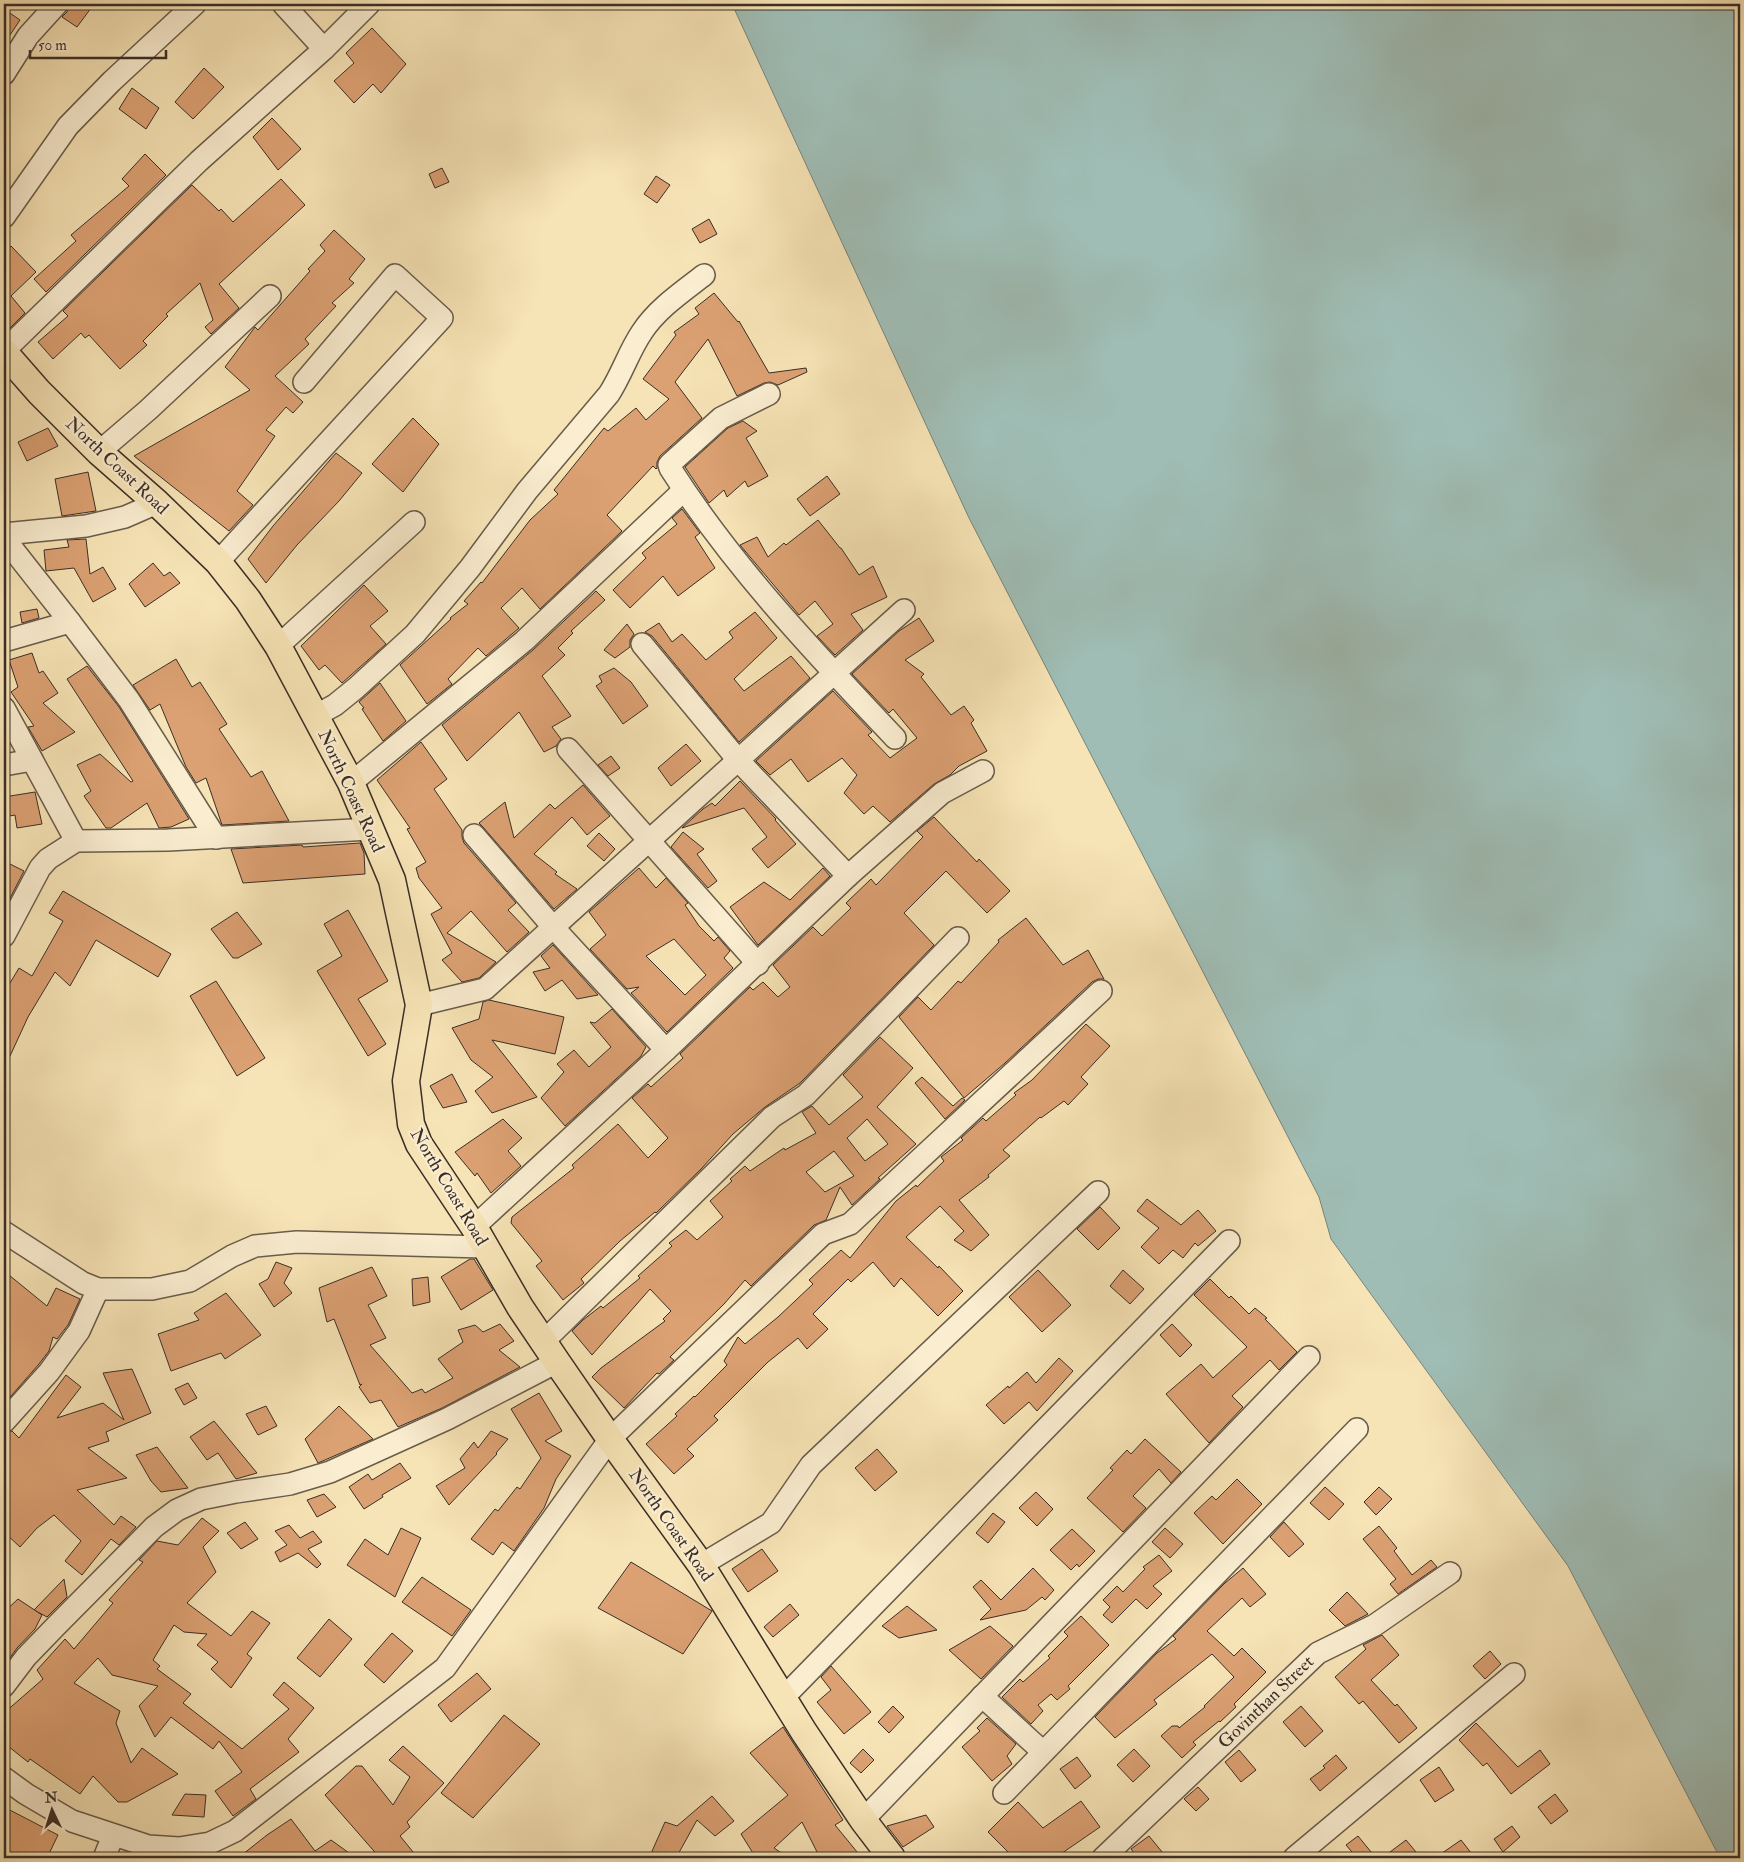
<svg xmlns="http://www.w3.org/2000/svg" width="1744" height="1862" font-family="'IM FELL Double Pica',serif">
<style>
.water{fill:#9fbdb5;stroke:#77847c}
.building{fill:#dca173;stroke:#3a2e27;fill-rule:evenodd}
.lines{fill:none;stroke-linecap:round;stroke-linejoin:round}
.minor-casing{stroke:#695c4b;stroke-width:24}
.major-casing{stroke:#3a2e27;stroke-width:29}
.minor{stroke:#faedd0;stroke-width:21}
.major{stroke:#f7e4b6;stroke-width:26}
.labels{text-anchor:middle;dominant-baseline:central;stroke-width:4.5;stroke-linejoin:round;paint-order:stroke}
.street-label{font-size:18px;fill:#3a2e27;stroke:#faedd0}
</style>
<rect width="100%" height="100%" fill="#f7e4b6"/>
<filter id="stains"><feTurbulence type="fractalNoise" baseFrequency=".004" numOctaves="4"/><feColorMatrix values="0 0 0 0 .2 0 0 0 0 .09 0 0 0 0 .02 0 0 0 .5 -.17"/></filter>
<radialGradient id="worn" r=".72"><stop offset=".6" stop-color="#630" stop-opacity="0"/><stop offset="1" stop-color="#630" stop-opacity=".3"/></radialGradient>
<path class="water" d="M732,4H1740V1858H1720L1568,1566L1331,1239L1319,1197L969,518Z"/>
<g class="building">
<path d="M69,4H94L77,27L62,17L67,12Z"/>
<path d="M4,9L20,20L4,44Z"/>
<path d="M372,28L406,64L381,93L373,84L354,103L334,81L354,63L346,53Z"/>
<path d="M204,68L224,87L193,119L175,102Z"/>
<path d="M132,88L159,108L146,129L119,109Z"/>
<path d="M272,118L301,149L278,170L253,137Z"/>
<path d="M145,154L166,175L46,292L34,279L76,241L71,235L129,186L122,179Z"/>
<path d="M442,168L449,182L435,188L429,174Z"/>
<path d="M656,176L670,185L657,203L644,194Z"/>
<path d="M281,179L305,205L219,284L239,308L211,334L205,327L213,320L200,283L166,314L168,316L143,341L147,345L120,369L89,335L85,338L81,333L53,359L38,342L68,316L63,311L192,185L219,211L221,209L233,222Z"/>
<path d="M709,219L717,234L700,243L692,229Z"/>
<path d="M334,230L365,259L349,279L354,283L332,303L336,306L305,339L309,344L275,376L303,402L293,413L286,407L266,430L275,436L237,491L253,505L229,531L134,456L250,390L225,367L255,327L258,330L310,271L308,269L325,251L320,245Z"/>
<path d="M11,246L36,272L11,296L25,313L10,328L4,320V253Z"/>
<path d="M714,293L738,322L739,321L769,373L806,368L807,372L778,385L770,382L764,383L737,396L708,339L675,382L702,418L660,456L657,462V468L656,469L653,466L607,515L622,531L540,609L522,588L501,608L519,628L486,656L478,648L448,679L452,684L427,704L400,665L451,619L450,618L468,604L464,601L481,582L482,583L530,520L558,494L554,490L604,428L608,431L636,408L646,420L669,399L643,379L676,335L674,332L699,314L695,308Z"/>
<path d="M413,418L439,444L403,492L372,464Z"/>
<path d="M743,421L757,431L746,438L768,476L748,487L745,481L727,497L724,490L709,503L685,467L728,428Z"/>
<path d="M48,428L58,446L27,461L18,442Z"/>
<path d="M336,453L362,473L339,501L297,545L266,583L248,559L273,526Z"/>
<path d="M88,472L96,511L62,516L55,479Z"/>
<path d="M827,476L840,494L810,516L797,499Z"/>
<path d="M682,509L700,533L695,537L715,568L678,596L663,576L630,608L613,590L646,558L642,553L677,524L672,518Z"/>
<path d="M818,520L840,548H841L859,575L873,566L887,597L851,614L863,630L835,655L817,636L833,624L815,601L799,615L740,545L757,537L768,557L784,543L786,545Z"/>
<path d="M86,539L90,574L103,567L116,589L93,602L74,568L46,571L44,550L69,547L67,540Z"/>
<path d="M153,563L164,576L170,572L180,583L145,607L129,584Z"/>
<path d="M364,585L388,611L370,626L386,644L342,683L325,665L319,670L301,646Z"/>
<path d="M596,591L605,600L571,631L573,633L558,648L565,655L542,676L571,716L552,727L561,739L556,746L544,752L519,712L467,761L442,725L533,650Z"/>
<path d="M37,609L39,618L22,623L20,612Z"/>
<path d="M755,612L777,638L734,679L744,691L791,656L810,678L739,742L652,636L645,632L659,623L672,642L682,634L706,660L733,638L729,632Z"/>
<path d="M919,618L934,641L905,660L924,674L921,677L951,715L964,706L974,720L971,723L987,751L959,766L950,775L934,784L890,822L873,806L864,814L844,793L857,775L842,758L808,782L791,759L770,775L756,761L833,691L872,732L868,735L890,758L917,738L893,709L889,713L852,674L899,631Z"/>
<path d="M627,624L634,634L630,640V647L615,658L604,650Z"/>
<path d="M32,653L39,673L43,671L58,693L43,703L75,732L42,751L28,727L34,726L11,692L18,687L9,660Z"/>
<path d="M176,659L192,687L200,682L227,724L219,729L251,777L262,771L289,821L222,825L206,778L196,783L186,767L160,704L150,710L133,685Z"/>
<path d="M87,666L119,707L189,819L171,827L159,828L147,803L111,828H106L84,796L91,791L77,765L100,754L131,782L133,781L67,679Z"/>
<path d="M614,668L631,682L648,706L623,724L596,686L602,682L599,676Z"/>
<path d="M380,683L406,721L383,741L362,709L364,708L359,702Z"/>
<path d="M421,742L447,779L434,789L462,830V837L464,843L516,903L508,910L529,932L507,952L471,911L447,933L496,962L479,978L462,982L442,960L452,953L431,914L442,908L419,878L416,868L426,862L407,829L410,828L377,780Z"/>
<path d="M686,744L701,761L671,786L658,768Z"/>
<path d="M611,756L620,768L608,776L598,765Z"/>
<path d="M740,781L776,819L775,820L796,844L768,868L752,849L767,837L744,808L682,828L703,809L712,803L715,806Z"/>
<path d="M583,785L610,816L587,835L572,817L534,854L557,872L555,874L577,889L554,909L483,827L479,823L505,802L514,838L550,804L555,809Z"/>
<path d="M35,792L42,824L17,828L15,815L4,817V797Z"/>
<path d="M934,817L977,862L979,859L1010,891L987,913L946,871L904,913L934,945L800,1083L765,1107L733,1134L701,1169L656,1213L655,1212L620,1241L581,1279L584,1283L563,1300L536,1266L542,1261L511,1223L512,1217L574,1168L572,1165L618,1124L648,1158L668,1138L632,1098L648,1084L651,1087L683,1058L680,1054L750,987L753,990L763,982L778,997L790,987L773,965L813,927L822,936L851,908L846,903L871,879L876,885L923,837L917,831Z"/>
<path d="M683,832L704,849L697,854L717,881L708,888L671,847Z"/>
<path d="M599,833L615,849L604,861L587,846Z"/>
<path d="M360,843L364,853L365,874L243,883L231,849L302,845L303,847Z"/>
<path d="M4,861L24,871L4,910Z"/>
<path d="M639,868L656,888L666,878L688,903L685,905L699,926L714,941L718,937L730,951L724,958L733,968L667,1032L631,993L639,987L627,989L590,949L606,935L589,912ZM674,939L706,975L685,995L646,956Z"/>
<path d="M823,868L830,876L758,945L730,907L764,882L790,900Z"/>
<path d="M63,891L171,954L158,977L96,940L70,986L55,972L28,1017L4,1069V993L19,968L32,976L63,921L49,913Z"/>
<path d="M348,910L388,981L358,999L386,1044L368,1056L317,971L342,956L324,924Z"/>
<path d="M237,912L262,944L238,958H233L211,929Z"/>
<path d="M1026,918L1063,965L1088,950L1104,979H1098L1092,982L1005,1063L964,1098L899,1017L918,997L931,1010L958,981L961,983L999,942L998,940Z"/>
<path d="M553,945L598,995L577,999L562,980L545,991L533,972L550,968L541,956Z"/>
<path d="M216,981L265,1058L237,1076L190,996Z"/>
<path d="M489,1000L564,1017L555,1054L492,1040L537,1097L492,1113L475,1091L493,1077L471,1060L452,1028L479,1019L483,1002Z"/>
<path d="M612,1009L646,1047L641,1056L565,1126L541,1098L564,1072L557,1064L574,1050L589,1067L611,1047L590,1022L595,1023Z"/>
<path d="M1086,1024L1110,1046L1081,1077L1088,1084L1068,1105L1064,1101L1041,1118L1040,1117L1003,1150L1010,1156L988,1175L989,1177L959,1200L989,1235L971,1251L954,1240L964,1231L940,1206L906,1237L938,1268L939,1266L963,1291L938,1316L901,1278L894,1287L873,1262L851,1282L848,1279L813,1314L828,1329L807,1349L798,1338L768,1362L714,1416L718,1420L687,1449L694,1456L674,1474L646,1444L677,1416L675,1414L694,1396L695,1397L727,1365L724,1361L738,1337L745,1344L778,1317L813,1284L809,1280L841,1250L850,1258L896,1201L916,1185L917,1187L944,1161L941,1157L963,1140L961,1138L983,1118L986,1121L1016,1095L1014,1093L1032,1080Z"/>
<path d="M880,1037L913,1068L877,1107L916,1144L878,1178L880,1179L852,1205L840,1187L826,1220L814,1225L751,1286L745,1280L724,1304L670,1357L674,1360L659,1374L657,1373L624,1408L592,1377L601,1368L665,1321L663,1319L671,1311L650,1289L592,1355L572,1331L583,1320L601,1306L603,1308L640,1278L638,1276L672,1246L669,1243L686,1230L697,1240L723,1217L710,1201L732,1181L730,1179L745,1166L750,1171L784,1148L785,1150L816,1133L802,1112L812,1106L829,1125L863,1097L843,1075ZM867,1119L888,1144L865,1161L847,1138ZM834,1151L854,1176L825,1192L806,1172Z"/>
<path d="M452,1074L467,1102L443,1108L430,1086Z"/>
<path d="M922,1077L953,1106L962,1098L965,1100L945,1119L915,1083Z"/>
<path d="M503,1119L522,1138L508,1151L521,1166L491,1193L477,1173L475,1176L455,1152Z"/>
<path d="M1147,1199L1181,1225L1198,1210L1216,1231L1198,1246L1195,1243L1183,1258L1173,1250L1159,1264L1141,1247L1159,1228L1137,1211Z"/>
<path d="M1100,1207L1120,1228L1098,1250L1077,1229Z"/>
<path d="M470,1259H474L493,1290L461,1310L441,1277Z"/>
<path d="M276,1262L292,1268L284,1283L292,1293L274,1307L259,1284L268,1279Z"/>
<path d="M372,1267L387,1296L368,1305L386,1338L370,1345L412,1393L422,1389L425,1393L453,1378L438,1359L463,1342L458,1330L475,1325L483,1332L500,1324L514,1341L499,1350L520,1367L442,1408L398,1427L381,1400L370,1403L359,1387L362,1384L360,1385L334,1319L327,1322L319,1288Z"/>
<path d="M1038,1270L1071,1305L1042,1332L1009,1297Z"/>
<path d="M1123,1270L1144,1289L1130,1304L1110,1286Z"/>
<path d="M4,1271L47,1306L56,1288L80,1299L68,1325L57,1339L53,1337L49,1351L39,1364L4,1404Z"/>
<path d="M428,1277L430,1302L413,1306L412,1279Z"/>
<path d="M1210,1279L1229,1298L1231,1296L1249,1314L1255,1308L1267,1318L1265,1319L1297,1352L1279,1370L1270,1360L1232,1396L1243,1407L1209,1443L1166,1394L1201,1364L1213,1378L1247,1347L1194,1295Z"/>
<path d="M226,1293L261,1335L225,1359L221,1353L171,1371L158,1334L199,1320L194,1313Z"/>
<path d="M1172,1324L1192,1345L1180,1357L1160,1335Z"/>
<path d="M1059,1358L1073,1371L1037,1411L1029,1402L1004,1424L986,1405L1008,1386L1009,1388L1027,1372L1036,1383Z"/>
<path d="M132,1369L151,1413L106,1432L109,1441L88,1448L127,1478L77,1490L114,1525L121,1516L136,1527L119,1545L111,1539L82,1575L65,1561L81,1541L54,1515L37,1528L20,1547L4,1532V1434L12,1431L19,1438L66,1375L81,1387L57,1418L103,1403L124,1420L103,1373Z"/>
<path d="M188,1383L197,1398L184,1405L175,1389Z"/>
<path d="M539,1393L562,1431L545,1441L571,1456L556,1479L544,1508L514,1551L502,1542L493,1555L471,1539L495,1509L498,1511L517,1487L520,1489L541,1458L511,1409Z"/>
<path d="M266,1406L277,1426L258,1435L246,1414Z"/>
<path d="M339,1406L373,1439L318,1463L305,1439Z"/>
<path d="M214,1421L257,1473L236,1479L218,1453L207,1460L190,1437Z"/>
<path d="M491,1431L508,1439L496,1453L497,1454L449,1505L436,1486L465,1468L460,1459L474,1442L478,1448Z"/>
<path d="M1145,1439L1181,1472L1171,1483L1159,1469L1133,1496L1146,1508L1123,1532L1087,1498L1113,1470L1110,1468L1127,1450L1131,1454Z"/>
<path d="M157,1447L188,1488L161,1492L151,1481L136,1455Z"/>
<path d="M877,1449L897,1472L875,1491L855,1468Z"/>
<path d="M400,1463L411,1478L382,1495L383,1497L364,1509L349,1487L368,1474L372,1480Z"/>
<path d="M1237,1479L1262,1504L1223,1544L1194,1513L1212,1496L1216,1500Z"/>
<path d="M1325,1487L1344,1504L1329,1520L1310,1503Z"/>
<path d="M1379,1487L1392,1499L1376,1515L1364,1502Z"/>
<path d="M1036,1492L1053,1509L1037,1526L1019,1508Z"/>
<path d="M324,1494L336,1507L317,1517L307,1500Z"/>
<path d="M993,1513L1005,1522L988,1543L976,1533Z"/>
<path d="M202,1518L219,1531L203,1547L216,1572L187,1603L231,1636L252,1611L270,1623L247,1654L252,1658L231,1688L211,1669L218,1662L197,1645L207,1634L184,1632L174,1625L153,1660L160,1666L157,1669L191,1694L183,1703L242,1749L289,1709L273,1695L284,1682L314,1708L288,1739L299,1752L250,1789L256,1799L233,1816L215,1791L242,1772L219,1741L213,1749L171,1717L155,1737L139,1706L158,1686L112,1675L98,1658L74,1683L120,1711L116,1723L131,1763L142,1748L178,1774L127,1802H118L93,1776L80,1794L30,1759L28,1762L4,1743V1713L43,1679L37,1670L65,1639L74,1649L113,1603L109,1600L143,1562L139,1560L157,1541L178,1545Z"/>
<path d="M245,1522L258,1539L241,1549L227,1533Z"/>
<path d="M1284,1522L1304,1544L1289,1557L1270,1537Z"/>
<path d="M289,1525L300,1538L313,1531L322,1542L308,1549L321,1564L317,1568L298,1553L280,1562L275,1552L287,1545L275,1531Z"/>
<path d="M1379,1526L1397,1548L1394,1551L1412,1575L1431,1560L1437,1567L1398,1594L1390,1584L1396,1579L1363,1539Z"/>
<path d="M401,1528L421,1538L395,1597L347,1565L365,1539L388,1555Z"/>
<path d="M1165,1528L1183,1544L1170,1558L1152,1542Z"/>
<path d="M1072,1529L1095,1551L1079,1567L1077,1564L1071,1570L1050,1550Z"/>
<path d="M762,1549L778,1571L748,1592L732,1569Z"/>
<path d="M1159,1555L1172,1571L1153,1586L1162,1594L1147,1609L1136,1599L1112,1623L1103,1615L1110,1607L1103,1600L1117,1586L1123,1592L1145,1569L1143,1567Z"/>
<path d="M631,1562L712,1611L683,1654L598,1608Z"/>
<path d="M1033,1568L1054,1590L1045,1600L1042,1597L1026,1610L980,1620L991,1609L973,1587L981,1580L1001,1600Z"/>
<path d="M1243,1568L1266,1594L1250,1607L1242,1598L1207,1631L1234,1656L1242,1648L1266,1672L1234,1704L1236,1707L1220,1722L1219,1721L1193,1742L1196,1745L1182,1758L1161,1736L1172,1726H1178L1179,1728L1205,1707L1204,1706L1234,1677L1212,1654L1154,1700L1157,1704L1115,1738L1095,1717L1157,1653L1176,1639L1173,1636L1225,1583Z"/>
<path d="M422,1577L471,1610L452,1636L402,1602Z"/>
<path d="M64,1579L67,1597L47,1617L34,1610Z"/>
<path d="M1347,1592L1368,1614L1345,1626L1329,1610Z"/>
<path d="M18,1599L42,1615L35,1629L17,1648L4,1666V1612Z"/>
<path d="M790,1604L799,1615L773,1637L764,1627Z"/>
<path d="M907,1606L937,1630L899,1638L882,1626Z"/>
<path d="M1081,1616L1109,1645L1068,1686L1070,1689L1057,1700L1051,1694L1038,1705L1043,1711L1031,1724L1002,1697L1020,1679L1023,1682L1050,1658L1048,1656L1068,1636L1064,1632Z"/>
<path d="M329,1619L352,1639L320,1677L297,1658Z"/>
<path d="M990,1626L1013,1646L981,1679L949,1650Z"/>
<path d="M392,1633L413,1651L384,1683L364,1665Z"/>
<path d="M1382,1635L1399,1655L1371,1680L1395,1706L1397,1704L1417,1728L1399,1743L1363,1701L1359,1704L1335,1677L1366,1649L1363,1645Z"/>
<path d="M1490,1651L1501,1664L1485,1679L1473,1666Z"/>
<path d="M831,1666L871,1712L844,1734L817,1702L831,1690L821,1677Z"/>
<path d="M477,1673L491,1689L451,1722L438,1705Z"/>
<path d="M893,1706L904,1717L889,1733L878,1722Z"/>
<path d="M1301,1706L1323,1731L1305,1747L1283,1722Z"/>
<path d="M504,1715L540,1744L473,1818L441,1793Z"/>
<path d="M987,1718L1016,1744L1007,1756L1012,1764L992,1781L962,1747L980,1731L977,1728Z"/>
<path d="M1476,1723L1518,1767L1540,1750L1550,1764L1511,1794L1487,1763L1483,1766L1459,1740Z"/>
<path d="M783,1727L843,1820L835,1825L862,1858H820L802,1822L774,1848L789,1858H756L741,1834L788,1795L750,1753Z"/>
<path d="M403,1746L444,1783L407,1822L410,1827L400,1836L418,1858H380L325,1795L356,1766H362L393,1805L410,1777L389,1760Z"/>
<path d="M863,1749L874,1760L861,1773L850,1763Z"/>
<path d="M1134,1749L1150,1766L1133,1782L1117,1765Z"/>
<path d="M1239,1750L1256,1770L1241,1782L1225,1762Z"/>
<path d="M1336,1755L1347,1768L1320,1791L1310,1779L1325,1768L1323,1766Z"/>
<path d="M1077,1757L1091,1776L1075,1789L1060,1769Z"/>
<path d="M1439,1767L1454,1790L1435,1802L1420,1780Z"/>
<path d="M1198,1787L1209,1799L1196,1811L1184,1799Z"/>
<path d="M185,1794L206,1795L204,1817L172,1815Z"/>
<path d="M1555,1794L1568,1811L1551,1824L1538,1807Z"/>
<path d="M712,1796L734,1821L715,1836L697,1820L676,1858H649L665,1822L677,1826Z"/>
<path d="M1081,1801L1100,1827L1055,1858H1014L988,1832L1018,1802L1043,1828Z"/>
<path d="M4,1807L58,1835L47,1858H4Z"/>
<path d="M926,1815L934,1827L903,1847L887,1826Z"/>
<path d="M291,1819L315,1851L331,1840L356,1858H238L267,1835Z"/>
<path d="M1512,1826L1520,1837L1503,1852L1494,1839Z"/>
<path d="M1149,1836L1167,1858H1138L1131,1849Z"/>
<path d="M1358,1836L1376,1858H1357L1346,1845Z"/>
<path d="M1406,1840L1421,1858H1382Z"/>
<path d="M1461,1840L1475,1858H1435Z"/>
</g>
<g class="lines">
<defs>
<g id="minor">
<path d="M283,4L324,49"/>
<path d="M4,74L28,36L57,4"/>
<path d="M4,217L68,126L112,81L195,4"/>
<path d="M4,351L199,161L324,49L369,4"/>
<path d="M769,394L721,418L672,462L669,465L670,468C733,567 815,653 895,738"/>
<path d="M99,452L148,410L270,296"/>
<path d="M4,534L86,526L125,517L157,503"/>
<path d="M4,538L70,622"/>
<path d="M218,562L442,318L395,275L304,382"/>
<path d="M4,641L70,622L129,700L216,838"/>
<path d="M642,644L738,760L848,876"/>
<path d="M278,646L414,522"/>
<path d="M4,708L76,841"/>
<path d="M315,716L335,705L356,688L415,634L470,568L527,491L609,394C622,374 629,351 642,332C657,309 682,292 704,275"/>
<path d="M568,749L758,964"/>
<path d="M4,765L32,760"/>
<path d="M351,783L524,641L684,490"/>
<path d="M474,835L553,927L666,1050"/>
<path d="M4,936L40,868L48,859L76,841L168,840L371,829"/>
<path d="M419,1005L485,989L904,610"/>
<path d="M474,1227L666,1050L848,876L942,793L983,771"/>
<path d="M4,1232L83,1283L98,1289H152L190,1281L232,1256L255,1246L297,1242L484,1247"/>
<path d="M544,1341L772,1117L806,1095L958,938"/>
<path d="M4,1422L49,1372L79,1331L98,1289"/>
<path d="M701,1565L771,1523L811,1465L1098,1192"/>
<path d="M4,1686L26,1657L56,1626L154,1527L177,1510L201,1499L236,1492L290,1484L330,1472L447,1419L557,1362"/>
<path d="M982,1696L1043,1752"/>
<path d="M783,1698L1229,1241"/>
<path d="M4,1778L26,1794L72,1821L148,1846L179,1848L210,1843L235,1831L445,1668L610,1439L823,1234L850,1224L1101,991"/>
<path d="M1004,1793L1357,1429"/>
<path d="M863,1820L1309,1357"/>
<path d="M104,1858L113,1836"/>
<path d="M1103,1858L1318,1653L1375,1625L1450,1573"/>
<path d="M1294,1858L1514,1674"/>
</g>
<path id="major" d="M4,352L39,392L99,452L157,503L218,562L248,600L278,646L351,783L392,880L419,1005L406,1081L411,1124L419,1144L474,1227L520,1307L557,1362L610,1439L701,1565L804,1732L863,1820L892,1858"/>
</defs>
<use href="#minor" class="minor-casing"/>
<use href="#major" class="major-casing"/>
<use href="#minor" class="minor"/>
<use href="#major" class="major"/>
</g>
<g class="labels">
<g class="street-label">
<text transform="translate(117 466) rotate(43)">North Coast Road</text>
<text transform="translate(351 791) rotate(65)">North Coast Road</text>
<text transform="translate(449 1187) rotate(59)">North Coast Road</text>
<text transform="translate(671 1525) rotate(55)">North Coast Road</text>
<text transform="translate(1266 1702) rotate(-44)">Govinthan Street</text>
</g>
</g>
<rect width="1744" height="1862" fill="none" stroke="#f7e4b6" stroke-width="20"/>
<rect x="5" y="5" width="1734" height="1852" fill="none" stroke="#3a2e27" stroke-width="2.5"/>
<rect x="10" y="10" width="1724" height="1842" fill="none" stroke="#3a2e27"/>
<g transform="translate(52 1810) rotate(356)" stroke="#faedd0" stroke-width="4" paint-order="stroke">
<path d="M0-4L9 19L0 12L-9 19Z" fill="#3a2e27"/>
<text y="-8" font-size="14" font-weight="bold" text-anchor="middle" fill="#3a2e27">N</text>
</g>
<path d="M30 50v8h136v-8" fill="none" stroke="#3a2e27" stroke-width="2.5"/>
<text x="38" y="50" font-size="15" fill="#3a2e27" stroke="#faedd0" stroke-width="4" paint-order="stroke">50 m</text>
<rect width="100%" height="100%" filter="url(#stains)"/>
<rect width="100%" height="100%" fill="url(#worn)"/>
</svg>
